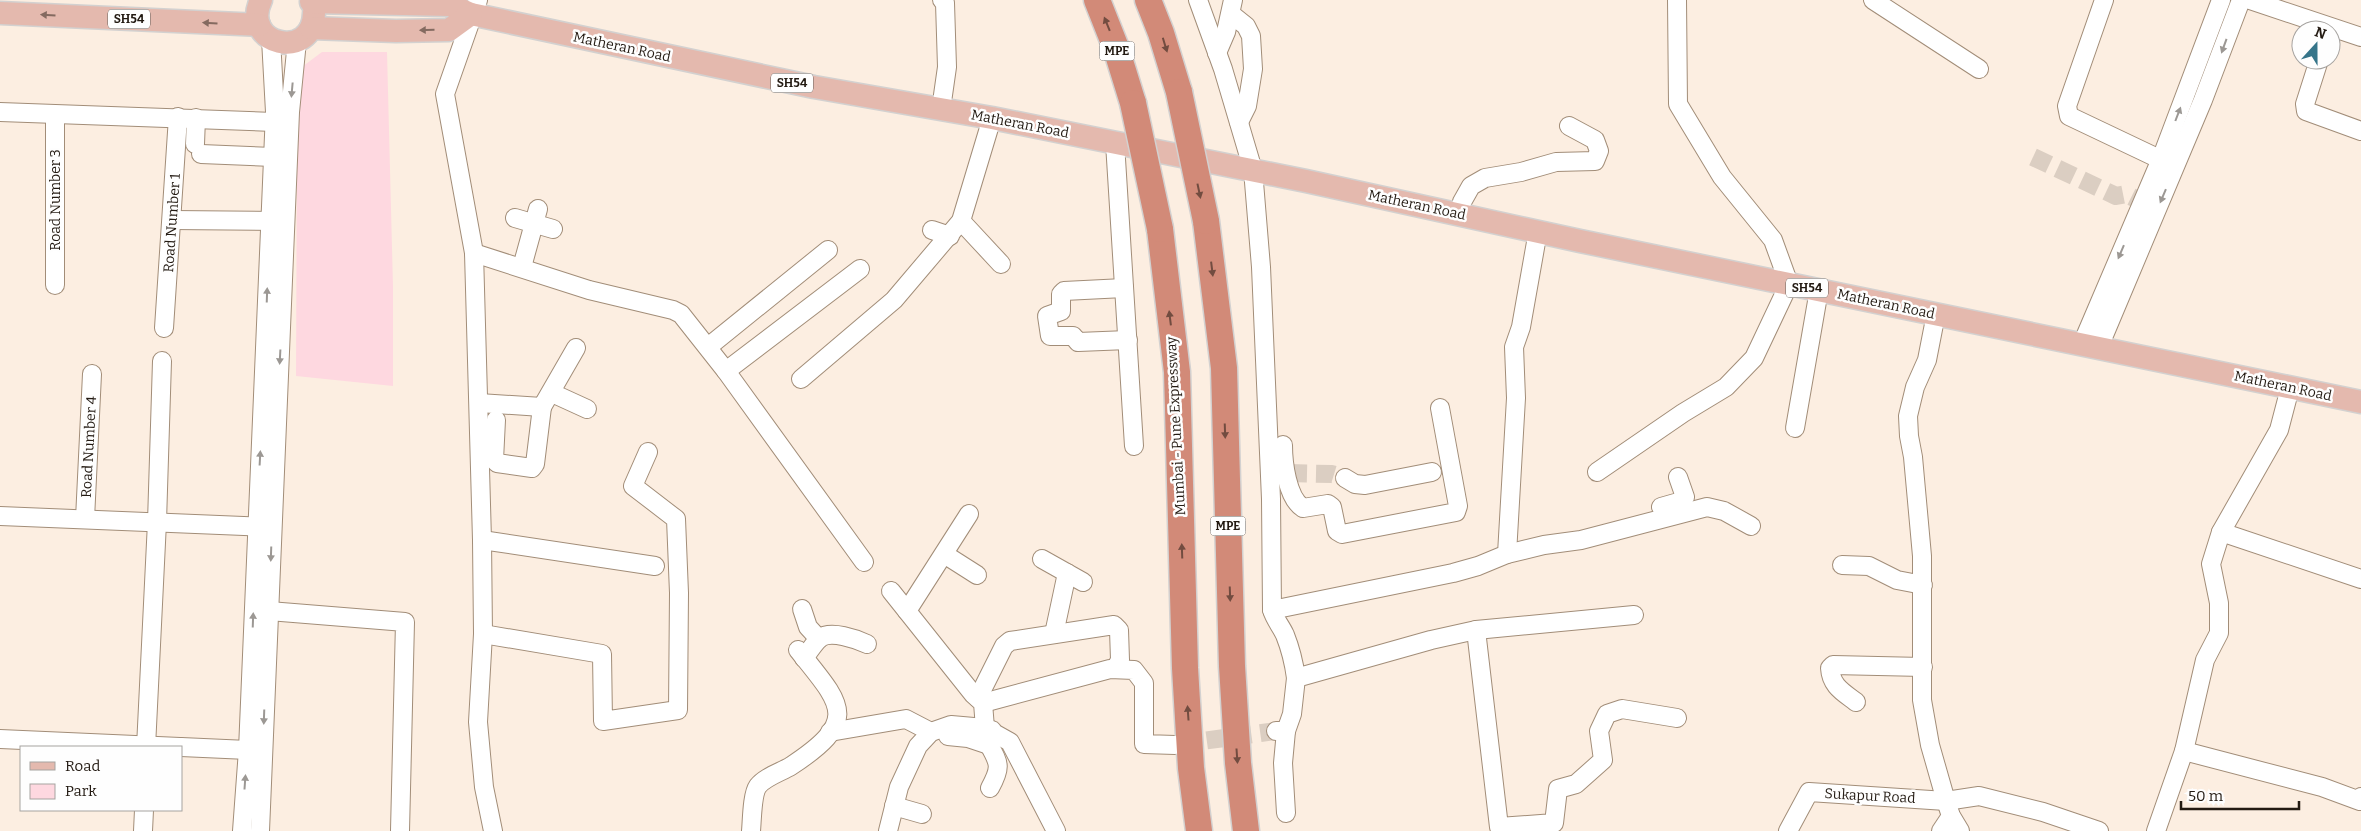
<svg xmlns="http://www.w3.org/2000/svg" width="2361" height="831" font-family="Bitter,serif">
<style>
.green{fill:#fed8e0}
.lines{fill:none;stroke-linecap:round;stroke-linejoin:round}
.minor-tunnel{stroke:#dbcec2;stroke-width:18;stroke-dasharray:18 9;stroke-linecap:butt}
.minor-casing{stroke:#a28d78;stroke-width:20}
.major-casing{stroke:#d3d1d0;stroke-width:25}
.highway-casing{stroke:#d3d1d0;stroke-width:29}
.minor{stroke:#fff;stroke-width:18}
.major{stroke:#e4b9ae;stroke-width:22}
.highway{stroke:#d28a78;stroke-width:26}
.highway-bridge-casing{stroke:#d3d1d0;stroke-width:29;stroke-linecap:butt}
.highway-bridge{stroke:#d28a78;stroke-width:26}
.oneway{fill:#846a60}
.oneway2{fill:#724c40}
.oneway3{fill:#9c9894}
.labels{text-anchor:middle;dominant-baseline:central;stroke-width:5;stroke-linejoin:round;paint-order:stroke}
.shield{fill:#fefefe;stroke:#655e59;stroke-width:1}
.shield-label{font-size:12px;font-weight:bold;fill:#231a12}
.street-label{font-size:14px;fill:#231a12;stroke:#fefefe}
</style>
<rect width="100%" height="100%" fill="#fceee1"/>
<path class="green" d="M322,52H387L393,287V386L296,376L297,134L302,67Z"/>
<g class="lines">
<g class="minor-tunnel">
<path d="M2033,157L2116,196L2126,194L2136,199"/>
<path d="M1289,473L1332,474L1345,478"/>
<path d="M1180,744L1276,731"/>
</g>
<defs>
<g id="minor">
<path d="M478,0L445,94L474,253L482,540L483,634L478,722L484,787L493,831"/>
<path d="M1198,0L1223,69L1253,170L1261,267L1271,499L1272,610C1275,620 1281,626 1285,635C1291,650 1294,663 1296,678"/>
<path d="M1873,0L1979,69"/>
<path d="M2104,0L2067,106L2069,116L2170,164"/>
<path d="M2250,0L2361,37"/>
<path d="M1231,14L1246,26L1251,36L1253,69L1247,106L1239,122"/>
<path d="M1217,53L1226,32L1233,0"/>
<path d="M2319,60L2305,104L2306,111L2361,131"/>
<path d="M941,109L947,67L945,3L942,0"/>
<path d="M0,112L274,122"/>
<path d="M1115,143L1134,446"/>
<path d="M195,144L196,118"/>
<path d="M201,154L273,157"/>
<path d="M1458,214L1462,202L1471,186L1485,178L1521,172L1556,162L1595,161L1599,151L1595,140L1569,126"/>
<path d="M515,218L553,229"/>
<path d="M172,220L281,221"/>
<path d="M961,221L1001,264"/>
<path d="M932,230L950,236"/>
<path d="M474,253L589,290L673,310L681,314L726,371L864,562"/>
<path d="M522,267L538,209"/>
<path d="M55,285V115"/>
<path d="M1124,288L1064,291L1061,294V311L1047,316L1050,336H1073L1078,342L1128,340"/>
<path d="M1936,314L1927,360L1915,387L1908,416L1909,436L1913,457L1922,556V700L1930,745L1946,801L1951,816L1960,831"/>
<path d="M164,328L178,117"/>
<path d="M2082,344L2161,159L2221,0"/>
<path d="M708,347L828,250"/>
<path d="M2099,347L2203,100L2241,0"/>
<path d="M726,371L860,269"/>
<path d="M801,379L894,300L961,221L992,118"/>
<path d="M2290,388L2279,430L2221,532L2211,564L2219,603V633L2205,660L2184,751L2322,787L2360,801L2361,797"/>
<path d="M552,393L587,409"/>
<path d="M479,403L542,407L576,348"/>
<path d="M496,420L494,460L497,463L532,468L535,464L542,407"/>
<path d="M1795,428L1819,290"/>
<path d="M1283,445C1283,462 1287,498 1303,508L1328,504L1332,507L1337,531L1342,534L1456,512L1458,506L1440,408"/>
<path d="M1597,472L1683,413L1726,387L1754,358L1789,284L1773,240L1722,177L1678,104L1677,0"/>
<path d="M1345,478L1355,484L1365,485L1432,472"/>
<path d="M1661,507L1682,501L1685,497L1678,477"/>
<path d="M0,516L269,527"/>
<path d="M85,519L92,374"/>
<path d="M2221,532L2361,579"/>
<path d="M482,540L655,566"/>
<path d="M944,554L977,575"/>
<path d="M1507,554L1544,545L1581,540L1707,507L1724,511L1751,526"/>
<path d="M1042,559L1083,582"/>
<path d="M1842,565L1869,566L1897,580L1923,585"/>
<path d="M891,591L973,694L983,703L985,728"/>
<path d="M802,609L808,627L819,639"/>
<path d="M1272,610L1453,573L1478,566L1507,554L1516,398L1514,347L1521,327L1538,231"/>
<path d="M269,611L405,622L400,831"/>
<path d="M907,611L969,514"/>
<path d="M1476,630L1499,827L1554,823L1558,789L1576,784L1603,760L1599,731L1607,714L1622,709L1677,718"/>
<path d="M483,634L602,654L603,721L678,710L679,593L676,519L633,486L648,452"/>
<path d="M1054,634L1067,573"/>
<path d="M804,658C809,652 814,643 820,638C831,630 856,639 867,644"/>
<path d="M978,698L1004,646L1010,641L1114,625L1119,630L1120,660L1115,669"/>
<path d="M1856,702C1843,692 1831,686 1830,668L1833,665L1923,667"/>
<path d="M983,703L1110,669L1134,670L1144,683V744L1175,745"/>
<path d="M1276,731H1286L1292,714L1296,678L1431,640L1476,630L1634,615"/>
<path d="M1286,731L1283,763L1286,813"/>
<path d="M830,732L906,719L931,732"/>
<path d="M948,736L968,738L989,745L992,730"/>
<path d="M0,739L180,747"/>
<path d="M989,745C1000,764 1001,768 990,788"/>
<path d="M146,747L157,522L162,361"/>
<path d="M181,747L248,750"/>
<path d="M894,806L922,814"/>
<path d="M143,831L144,810"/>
<path d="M242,831L248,750L275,112L271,39"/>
<path d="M260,831L290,112L297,41"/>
<path d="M751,831C752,821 752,794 758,786C765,777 781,772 791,766C861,720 842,705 798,650"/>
<path d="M888,831L899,787L918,746L931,732L951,725L985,728L1010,742L1056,831"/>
<path d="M1788,831L1809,792L1946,801L1979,796L2043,812L2099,831"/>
<path d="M1941,831L1951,816"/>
<path d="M2156,831L2184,751"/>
</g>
<g id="major">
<path d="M261,0C240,45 313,62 314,13"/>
<path d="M311,2L450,5L471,14L814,87L992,118L1306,181L1580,241L2361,402"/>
<path d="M0,13L259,25"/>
<path d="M311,28L396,31L449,30L471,14"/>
</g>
<g id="highway">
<path d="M1097,0L1116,48L1133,103"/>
<path d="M1148,0L1161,33L1179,92"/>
<path d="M1206,221L1224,368L1232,666L1238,763L1246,831"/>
<path d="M1160,229L1177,372L1185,668L1191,768L1199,831"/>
</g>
</defs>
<use href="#minor" class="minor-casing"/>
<use href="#major" class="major-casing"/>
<use href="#highway" class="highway-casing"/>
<use href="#minor" class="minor"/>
<use href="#major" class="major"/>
<use href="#highway" class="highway"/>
<defs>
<g id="highway-bridge">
<path d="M1179,92L1206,221"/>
<path d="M1133,103L1160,229"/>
</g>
</defs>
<use href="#highway-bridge" class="highway-bridge-casing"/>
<use href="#highway-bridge" class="highway-bridge"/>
</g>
<defs><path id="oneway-solid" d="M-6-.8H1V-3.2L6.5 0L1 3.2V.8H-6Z" transform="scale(1.25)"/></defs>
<g class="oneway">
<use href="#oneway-solid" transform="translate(48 15) rotate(-177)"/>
<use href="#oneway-solid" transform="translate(210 23) rotate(-177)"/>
<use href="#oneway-solid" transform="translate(427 30) rotate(179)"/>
</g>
<g class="oneway2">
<use href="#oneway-solid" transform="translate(1107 24) rotate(-112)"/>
<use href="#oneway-solid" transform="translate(1165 45) rotate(73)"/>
<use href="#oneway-solid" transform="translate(1199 191) rotate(78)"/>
<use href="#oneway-solid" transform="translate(1212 269) rotate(83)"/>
<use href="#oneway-solid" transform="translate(1170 318) rotate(-97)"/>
<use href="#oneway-solid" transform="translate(1225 431) rotate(88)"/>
<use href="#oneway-solid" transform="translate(1182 551) rotate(-92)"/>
<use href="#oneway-solid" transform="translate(1230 594) rotate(88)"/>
<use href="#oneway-solid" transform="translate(1188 713) rotate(-94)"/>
<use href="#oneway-solid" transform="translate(1237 756) rotate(86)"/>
</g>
<g class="oneway3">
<use href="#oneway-solid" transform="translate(2224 46) rotate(110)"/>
<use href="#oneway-solid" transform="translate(292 90) rotate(95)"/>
<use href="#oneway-solid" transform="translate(2178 114) rotate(-69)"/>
<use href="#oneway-solid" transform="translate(2163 196) rotate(113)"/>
<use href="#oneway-solid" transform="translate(2121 252) rotate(113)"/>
<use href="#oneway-solid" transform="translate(267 295) rotate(-88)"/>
<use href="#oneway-solid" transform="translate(280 357) rotate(93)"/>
<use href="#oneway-solid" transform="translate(260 458) rotate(-87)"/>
<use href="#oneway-solid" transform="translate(271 554) rotate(92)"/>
<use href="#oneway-solid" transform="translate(253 620) rotate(-88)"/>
<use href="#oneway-solid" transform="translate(264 717) rotate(92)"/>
<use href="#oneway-solid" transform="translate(245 782) rotate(-86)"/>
</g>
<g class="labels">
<g class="shield">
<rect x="108" y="9.5" width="42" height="19" rx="4"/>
<rect x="1099.5" y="41.5" width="35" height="19" rx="4"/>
<rect x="771" y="73.5" width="42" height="19" rx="4"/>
<rect x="1786" y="278.5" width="42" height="19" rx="4"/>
<rect x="1210.5" y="516.5" width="35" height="19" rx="4"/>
</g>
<g class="shield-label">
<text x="129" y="19">SH54</text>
<text x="1117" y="51">MPE</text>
<text x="792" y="83">SH54</text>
<text x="1807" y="288">SH54</text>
<text x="1228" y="526">MPE</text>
</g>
<g class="street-label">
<text transform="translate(622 47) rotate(12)">Matheran Road</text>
<text transform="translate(1020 124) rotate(11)">Matheran Road</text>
<text transform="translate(55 200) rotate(-90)">Road Number 3</text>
<text transform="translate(1417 205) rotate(12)">Matheran Road</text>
<text transform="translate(172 223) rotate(-86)">Road Number 1</text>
<text transform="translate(1886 304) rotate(12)">Matheran Road</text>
<text transform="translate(2283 386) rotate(12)">Matheran Road</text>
<text transform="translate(1176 426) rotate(-93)">Mumbai - Pune Expressway</text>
<text transform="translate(89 447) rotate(-87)">Road Number 4</text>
<text transform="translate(1870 796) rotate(3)">Sukapur Road</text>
</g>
</g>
<rect x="20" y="746" width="162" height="65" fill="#fefefe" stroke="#a6a3a0"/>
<rect x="30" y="762" width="25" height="8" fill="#e4b9ae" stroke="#a6a3a0"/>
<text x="65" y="771" font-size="15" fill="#231a12">Road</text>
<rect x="30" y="784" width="25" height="15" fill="#fed8e0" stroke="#a6a3a0"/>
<text x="65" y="796" font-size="15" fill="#231a12">Park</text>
<g transform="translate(2316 45) rotate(21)"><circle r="24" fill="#fefefe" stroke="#a6a3a0"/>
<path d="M0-4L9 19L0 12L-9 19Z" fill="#36758a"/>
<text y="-8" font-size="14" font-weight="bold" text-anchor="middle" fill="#231a12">N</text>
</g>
<path d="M2181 801v8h118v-8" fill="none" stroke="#231a12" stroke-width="2.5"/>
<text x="2188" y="801" font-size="15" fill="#231a12" stroke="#fefefe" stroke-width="4" paint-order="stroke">50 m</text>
</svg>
